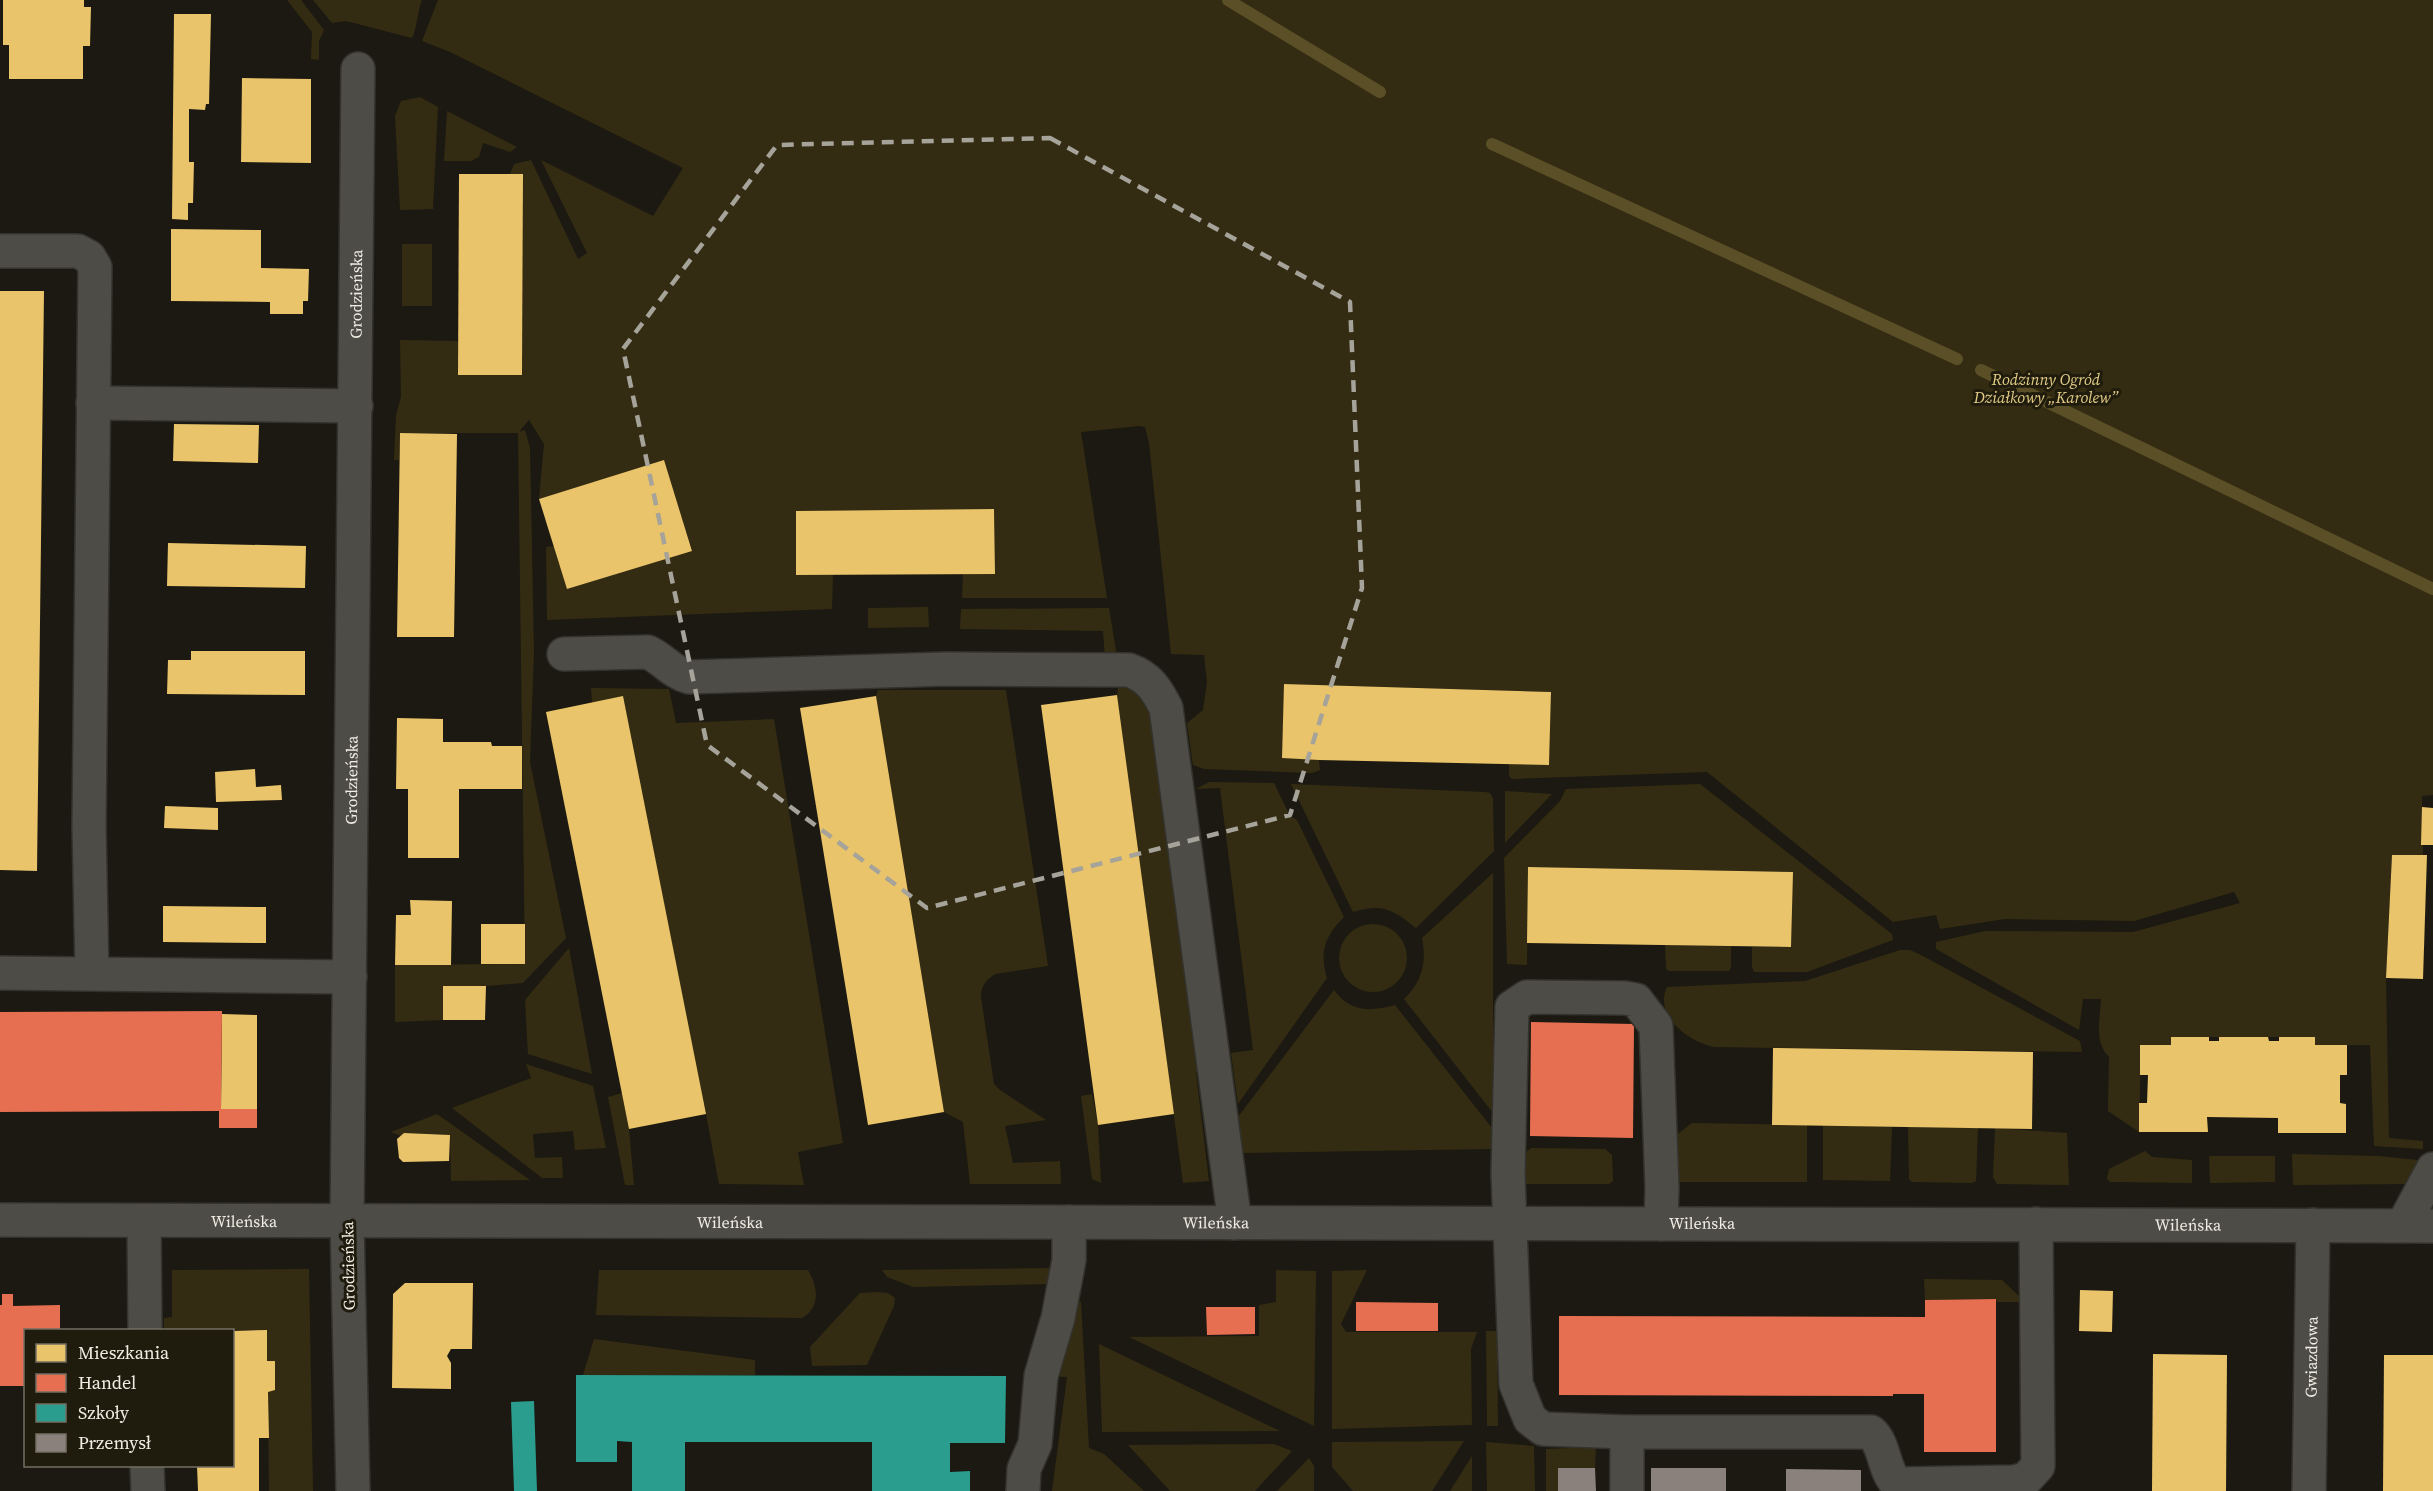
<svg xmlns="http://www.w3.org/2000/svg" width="2433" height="1491" font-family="'Source Serif 4',serif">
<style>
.green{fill:#342c12}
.homes{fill:#e9c46a}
.shops{fill:#e76f51}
.schools{fill:#2a9d8f}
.industry{fill:#8a817c}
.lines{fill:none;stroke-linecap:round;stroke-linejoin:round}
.stream{stroke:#5b4f27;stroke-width:12}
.minor-casing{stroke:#33322c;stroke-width:36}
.minor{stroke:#4e4c46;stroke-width:33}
.marked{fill:none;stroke:#a5a39a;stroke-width:4.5;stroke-dasharray:12 8;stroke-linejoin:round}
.labels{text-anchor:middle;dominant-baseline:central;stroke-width:6;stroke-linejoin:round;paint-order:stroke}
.street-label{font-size:16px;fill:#f0ede4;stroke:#1f1b0d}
.park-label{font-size:16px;font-style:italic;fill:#e1cb85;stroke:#1f1b0d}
</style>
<rect width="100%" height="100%" fill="#1b1911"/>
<g class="green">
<path d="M287,0H301L324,30L319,41V60L311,59L312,32Z"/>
<path d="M313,0H422C417,12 417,29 412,38L346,21L332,23Z"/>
<path d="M438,0H2433V795L2422,796L2423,855H2392L2386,978L2389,1138L2423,1141V1149L2374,1146L2370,1045H2315V1037H2172L2171,1045H2141L2139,1132L2108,1111L2109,1057C2094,1043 2100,1018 2101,999H2083L2079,1030L1936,949V942L1985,931L2133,932L2240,903L2234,892L2134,921L2005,919L1940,929L1936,915L1893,922L1707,772L1512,779L1509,776V764L1549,765L1551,692L1285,684L1282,757L1319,760L1320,770L1312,773L1204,769L1193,765L1187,723L1203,710L1207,682L1204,655L1171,654L1149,443L1145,427L1139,426L1081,432L1107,598H962L963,574H995L994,509L796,511V575H833L832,609L547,620L546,547L554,546L567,589L692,550L664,461L539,499L544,444L529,420L519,432L525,430L530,448L534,652L530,762L566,938L523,983L486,986H443V1020L395,1022V965L525,964L518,433H400L399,460H394L396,415L401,397L400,340L458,341V375H522L523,175L510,174L514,164L531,160L578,259L587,253L541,160L653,216L683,168L450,52L422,41Z"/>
<path d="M420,97L438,107L433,209L400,210L395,116L401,101Z"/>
<path d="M447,111L517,147L510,152L483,143L479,157L471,161H444Z"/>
<rect x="402" y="244" width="30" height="62"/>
<path d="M928,607L929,627L868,628V608Z"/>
<path d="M1109,608L1117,657H1105L1103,631L960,629L961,609Z"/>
<path d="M1128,687L1135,691L1150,712L1206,1064L1196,1073L1209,1181L1183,1183L1117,695L1118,688Z"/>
<path d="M591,688L669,689L676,723L774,719L843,1143L798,1152L804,1185L719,1184L706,1114L592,702Z"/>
<path d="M878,690H1006L1048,966L995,974C986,980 981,986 981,997L994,1084L1000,1090L1046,1120L1005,1126L1013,1163L1060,1161L1061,1184H970L963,1122L944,1112L876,696Z"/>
<path d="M1209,782L1274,783L1290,816L1297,820L1344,917C1325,936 1319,951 1327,978L1238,1104L1231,1053L1253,1050L1220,788L1196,789Z"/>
<path d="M1291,784L1485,792L1490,793L1493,799L1494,851L1416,928C1393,910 1383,903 1353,912Z"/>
<path d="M1700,784L1892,934L1893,940L1807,972H1754L1752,967V947H1791L1792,872L1528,867L1527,965L1507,964L1504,858L1560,801L1566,789Z"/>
<path d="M1505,791L1552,794L1505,843Z"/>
<path d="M1493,873V1113L1404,999C1422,982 1427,962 1422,938Z"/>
<circle cx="1373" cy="958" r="34"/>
<path d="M1665,945L1731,946V968L1729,971H1669L1666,969Z"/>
<path d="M569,948L592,1074L528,1054L525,1000Z"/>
<path d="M1900,950H1910L1923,956L2080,1041L2082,1052L1715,1047C1690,1043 1653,1016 1667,987L1805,981Z"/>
<path d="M1334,990C1350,1012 1369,1012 1395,1005L1492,1128L1494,1149L1241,1153L1238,1117Z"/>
<path d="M526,1064L593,1086L606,1148L575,1150L573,1131L533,1134L535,1158L562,1157L563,1178H542L452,1108L531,1078Z"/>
<path d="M622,1093L629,1129L634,1185H625L608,1097Z"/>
<path d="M1092,1094L1098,1125L1101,1183L1092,1179L1081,1096Z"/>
<path d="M437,1114L530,1180L451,1181L450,1135L404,1133L401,1136L391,1132Z"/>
<path d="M1692,1123L1807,1125V1182H1673L1676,1135Z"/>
<path d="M1823,1125L1892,1127L1890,1181L1823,1180Z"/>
<path d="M1908,1127L1978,1128L1976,1181L1972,1183L1912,1182L1909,1179Z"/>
<path d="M1995,1128L2067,1133L2069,1185L1997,1184L1993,1177Z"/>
<path d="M1531,1148L1605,1149L1612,1155L1613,1181L1609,1184H1522V1155Z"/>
<path d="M2145,1151L2152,1157L2192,1160V1183L2110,1182L2107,1179L2109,1169Z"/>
<path d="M2292,1154L2379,1156L2427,1161L2414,1184L2293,1185Z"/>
<path d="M2209,1156H2275V1182L2210,1183Z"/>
<path d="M1053,1268L1048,1284L913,1287L887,1277L882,1270Z"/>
<path d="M309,1269L313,1491H269L268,1392L275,1389V1362L267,1361V1330H164V1318L172,1317V1270Z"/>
<path d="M599,1270H808C818,1287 821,1307 802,1318L596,1315Z"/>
<path d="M1276,1270L1316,1271L1314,1426L1129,1337L1259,1336V1305L1276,1302Z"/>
<path d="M1367,1270L1341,1324L1346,1332H1477L1471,1349L1472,1425L1332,1429V1271Z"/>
<path d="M1924,1279L2002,1280L2025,1302H1997L1996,1299L1925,1300Z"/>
<path d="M878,1292L888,1293L895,1298L894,1306L867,1365L812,1366L810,1347L860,1293Z"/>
<path d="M1077,1301L1081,1302L1089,1448L1104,1454L1144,1491H1052L1067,1377L1050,1376Z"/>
<path d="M1486,1331H1497L1498,1426H1487Z"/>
<path d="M594,1339L755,1360V1375H583Z"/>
<path d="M1099,1344L1280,1431L1102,1432Z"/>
<path d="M1464,1441L1432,1491H1353L1332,1467V1442Z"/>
<path d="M1486,1442L1534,1446L1535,1491H1487Z"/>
<path d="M1274,1444L1292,1451L1255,1491H1170L1128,1445Z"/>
<path d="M1596,1447L1595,1468H1558V1491H1546V1449Z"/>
<path d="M1472,1456V1491H1450Z"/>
<path d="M1309,1458L1314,1466V1491H1277Z"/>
</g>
<g class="homes">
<path d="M3,0H84V7H91L90,46H83V79H9V45H3Z"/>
<path d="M174,14H211L209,104H206L205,110L189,109V162H194L193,203H188V220L172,219Z"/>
<path d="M242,78L311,79V163L241,162Z"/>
<path d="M459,174H523L522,375H458Z"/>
<path d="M171,229L261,230V268L309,269L308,301H303V314H270V302L171,301Z"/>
<path d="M0,291H44L37,871L0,870Z"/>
<path d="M174,424L259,425L258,463L173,461Z"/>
<path d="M400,433L457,434L454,637H397Z"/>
<path d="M664,460L692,551L567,589L539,499Z"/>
<path d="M994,509L995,574L796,575V511Z"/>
<path d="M168,543L306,546L305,588L167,586Z"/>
<path d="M191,651H305V695L167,694L168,660H191Z"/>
<path d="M1284,684L1551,692L1549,765L1319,760L1282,758Z"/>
<path d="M1117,695L1174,1114L1098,1125L1041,705Z"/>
<path d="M623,696L706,1114L629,1129L546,712Z"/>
<path d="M876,696L944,1112L868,1125L800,708Z"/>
<path d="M397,718L443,719V742H491L492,746H522V789H459V858H408V789H396Z"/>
<path d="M255,769L256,787L281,785L282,800L216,802L215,772Z"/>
<path d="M165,806L218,808V830L164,828Z"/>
<path d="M2422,807L2433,808V845H2421Z"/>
<path d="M2392,855H2427L2423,979L2386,978Z"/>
<path d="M1528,867L1793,872L1791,947L1527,943Z"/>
<path d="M410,900L452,901L451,965H395L396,915H411Z"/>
<path d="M163,906L266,907V943L163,942Z"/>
<rect x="481" y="924" width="44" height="40"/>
<path d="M443,986H486L485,1020H443Z"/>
<path d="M222,1014L257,1015V1109H221Z"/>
<path d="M2171,1037H2209V1041H2219V1037H2268L2269,1041H2279V1037H2315V1045H2347V1075H2340V1103L2346,1104V1133H2278V1118L2207,1117L2208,1132H2139V1103H2147L2148,1075H2140V1045H2171Z"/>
<path d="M1773,1048L2033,1052L2032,1129L1772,1125Z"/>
<path d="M404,1133L450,1135L449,1161L403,1162L399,1158L397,1139Z"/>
<path d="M405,1283H473L472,1349H451L447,1356L451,1363V1389L392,1388L393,1294Z"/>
<path d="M2080,1290L2113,1291L2112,1332L2079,1331Z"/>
<path d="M267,1330V1361H275V1390L268,1392L269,1438H259V1491H198L197,1466H232V1331Z"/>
<path d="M2153,1354L2227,1355L2226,1491H2152Z"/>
<path d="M2384,1355H2433V1491H2383Z"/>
</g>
<g class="shops">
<path d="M222,1011L221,1109H257V1128H219V1111L0,1112V1012Z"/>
<path d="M1531,1022L1634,1024L1633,1138L1530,1136Z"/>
<path d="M2,1294H13V1306L60,1305V1330H26V1386H0V1305H2Z"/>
<path d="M1996,1299V1452H1924V1394H1893V1396L1559,1395V1316L1925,1317V1300Z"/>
<path d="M1356,1302L1438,1303V1331H1356Z"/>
<path d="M1206,1307H1255V1334L1207,1335Z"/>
</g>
<g class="schools">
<path d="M576,1375L1006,1376L1005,1443H950V1472L970,1471V1491H872V1442H685V1491H632V1442L617,1441V1462H576Z"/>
<path d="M534,1401L537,1491H514L511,1402Z"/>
</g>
<g class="industry">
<path d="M1558,1468H1595L1596,1491H1558Z"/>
<rect x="1651" y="1468" width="75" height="23"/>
<path d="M1786,1469L1861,1470V1491H1786Z"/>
</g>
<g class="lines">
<g class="stream">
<path d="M1228,0L1380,92"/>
<path d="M1492,144L1957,359"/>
<path d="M1981,370L2433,589"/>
</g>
<defs>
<g id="minor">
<path d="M0,251H78L89,257L95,267L89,826L92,974"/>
<path d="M93,403L356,406"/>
<path d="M564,654L648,652C663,659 673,673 689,677L946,669L1129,670C1149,677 1157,690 1166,708L1235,1223"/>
<path d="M0,973L350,977"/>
<path id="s1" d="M0,1220C811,1224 1622,1220 2433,1226"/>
<path d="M144,1221L145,1330"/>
<path d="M1661,1224L1662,1188L1656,1026L1636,1000L1625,998L1527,997L1512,1007L1508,1174L1516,1384L1530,1419L1543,1429L1627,1432H1871C1885,1444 1883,1470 1897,1484L2014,1482L2026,1479L2038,1466L2036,1224"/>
<path d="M2403,1225L2433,1169"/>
<path d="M147,1466L148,1491"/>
<path id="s2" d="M353,1491L347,1222L358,69"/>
<path d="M1023,1491L1024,1469L1035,1444L1041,1376L1058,1318L1069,1260V1222"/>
<path d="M1627,1491V1432"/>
<path id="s3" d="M2309,1491L2313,1225"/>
</g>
</defs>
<use href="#minor" class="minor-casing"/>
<use href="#minor" class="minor"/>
</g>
<path class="marked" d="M1050,138L1350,302L1362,588L1290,815L927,908L707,745L623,349L777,145Z"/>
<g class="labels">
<g class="street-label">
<text stroke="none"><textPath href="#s2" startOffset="1197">Grodzieńska</textPath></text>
<text stroke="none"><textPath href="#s2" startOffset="711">Grodzieńska</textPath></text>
<text stroke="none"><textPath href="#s1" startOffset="244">Wileńska</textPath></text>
<text stroke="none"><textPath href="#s1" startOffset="730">Wileńska</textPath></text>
<text stroke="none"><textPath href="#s1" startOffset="1216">Wileńska</textPath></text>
<text stroke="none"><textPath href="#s1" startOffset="1702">Wileńska</textPath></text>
<text stroke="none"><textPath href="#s1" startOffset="2188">Wileńska</textPath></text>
<text transform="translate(348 1266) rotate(-91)">Grodzieńska</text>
<text stroke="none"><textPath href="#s3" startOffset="134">Gwiazdowa</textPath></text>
</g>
<g class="park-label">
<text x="2046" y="379">Rodzinny Ogród<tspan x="2046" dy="18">Działkowy „Karolew”</tspan></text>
</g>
</g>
<rect x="24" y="1329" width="210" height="138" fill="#1f1b0d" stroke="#736f63" stroke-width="1.5"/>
<rect x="36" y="1344" width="30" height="18" fill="#e9c46a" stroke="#736f63" stroke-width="1.5"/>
<text x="78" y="1359" font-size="18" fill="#f0ede4">Mieszkania</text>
<rect x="36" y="1374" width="30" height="18" fill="#e76f51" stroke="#736f63" stroke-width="1.5"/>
<text x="78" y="1389" font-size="18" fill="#f0ede4">Handel</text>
<rect x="36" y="1404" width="30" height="18" fill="#2a9d8f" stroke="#736f63" stroke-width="1.5"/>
<text x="78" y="1419" font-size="18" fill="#f0ede4">Szkoły</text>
<rect x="36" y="1434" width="30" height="18" fill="#8a817c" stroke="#736f63" stroke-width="1.5"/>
<text x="78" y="1449" font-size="18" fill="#f0ede4">Przemysł</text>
</svg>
